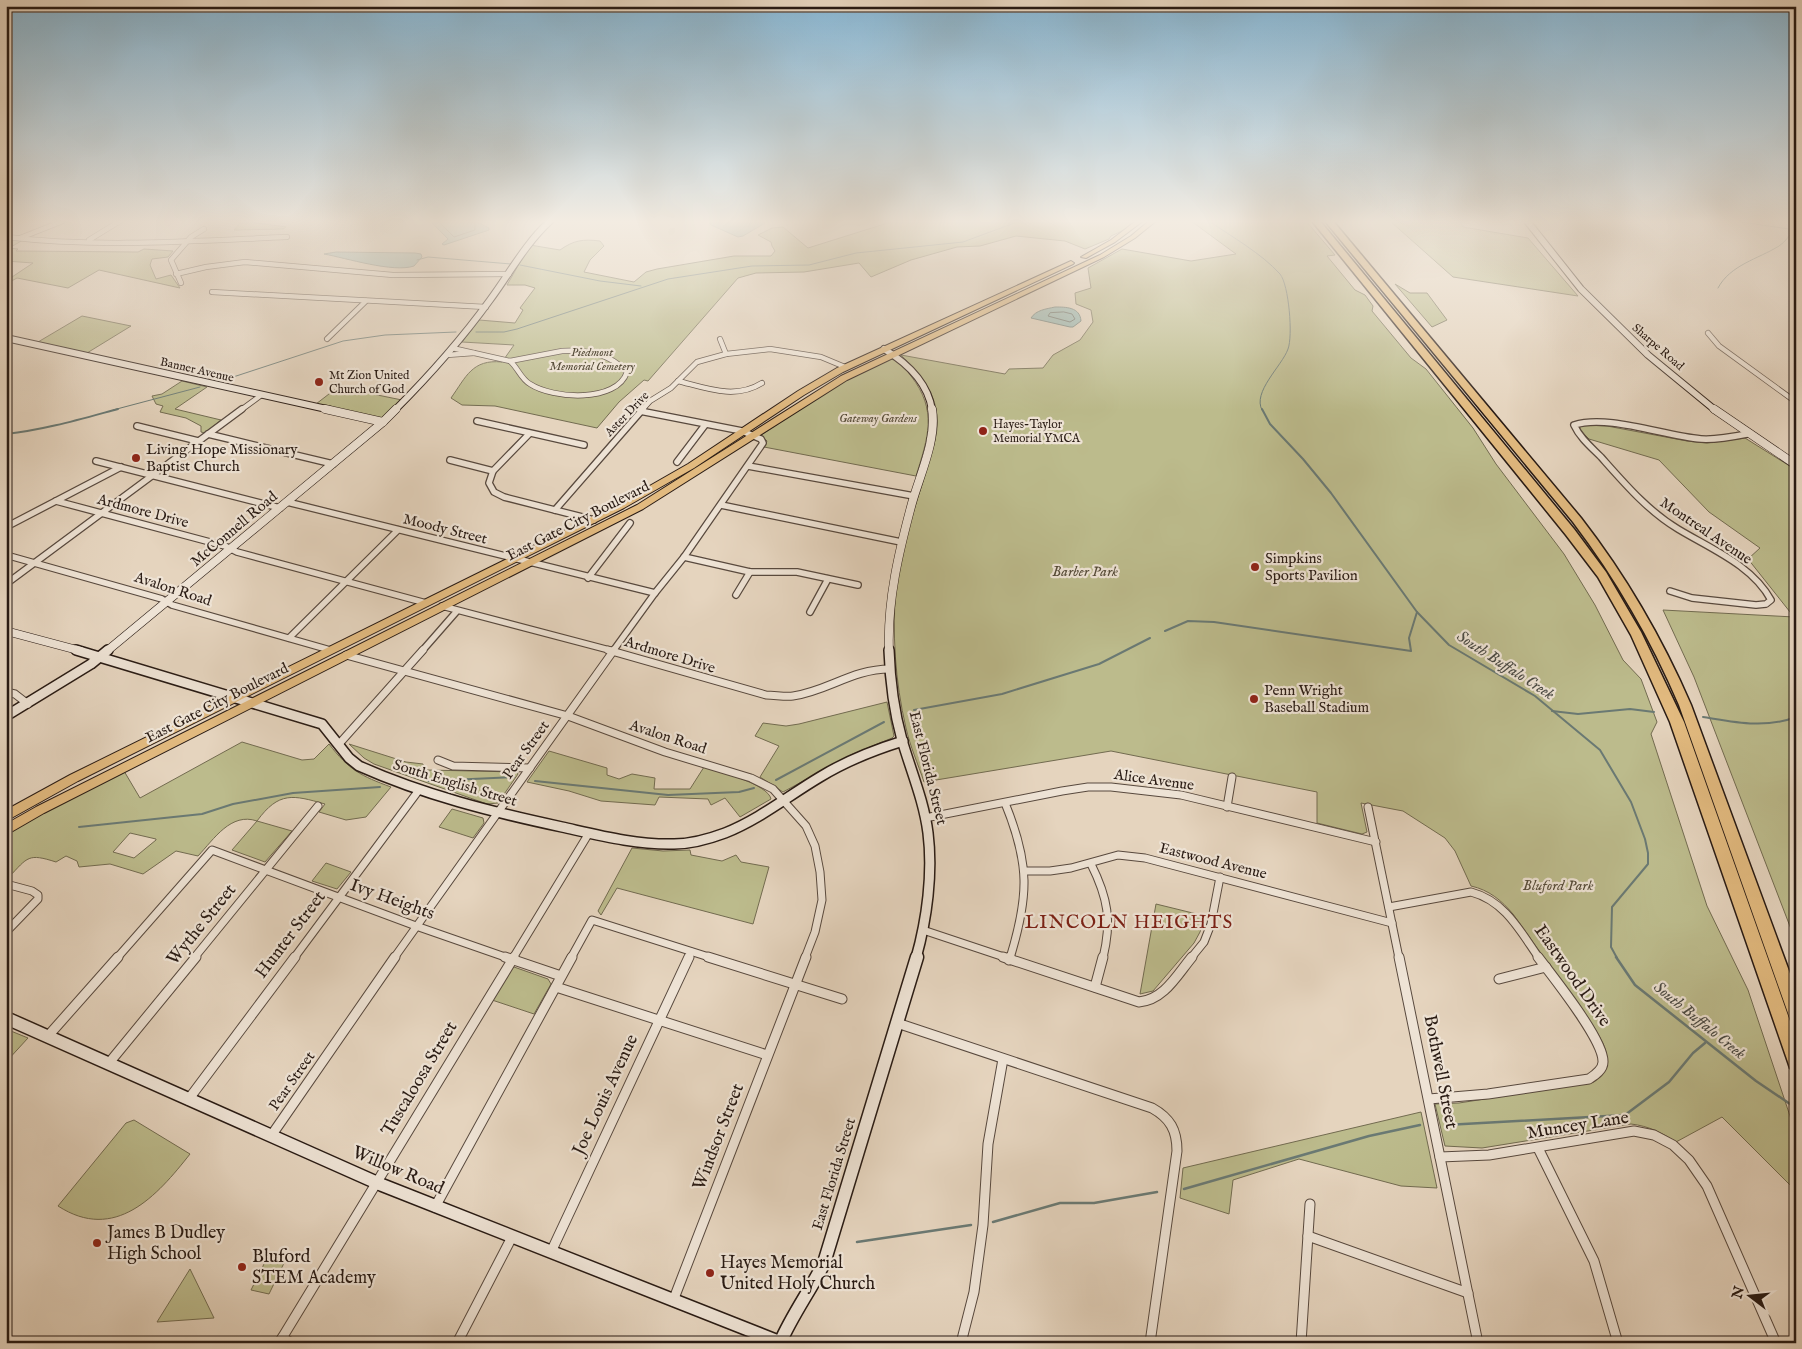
<svg xmlns="http://www.w3.org/2000/svg" width="1802" height="1349" font-family="'IM FELL English',serif">
<style>
.green{fill:#bcbb8c;stroke:#726b50;fill-rule:evenodd}
.water{fill:#96b8b3;stroke:#6a7973}
.lines{fill:none;stroke-linecap:round;stroke-linejoin:round}
.shore{stroke:#606a64;stroke-width:1}
.stream-far2{stroke:#6a7973;stroke-width:1}
.stream-far1{stroke:#6a7973;stroke-width:2}
.stream{stroke:#6a7973;stroke-width:2.5}
.street-far3-casing{stroke:#58493e;stroke-width:6}
.street-far2-casing{stroke:#58493e;stroke-width:8}
.street-far1-casing{stroke:#58493e;stroke-width:9}
.street-casing{stroke:#58493e;stroke-width:11}
.secondary-far3-casing{stroke:#291b14;stroke-width:8}
.secondary-far2-casing{stroke:#291b14;stroke-width:9}
.secondary-far1-casing{stroke:#291b14;stroke-width:12}
.secondary-casing{stroke:#291b14;stroke-width:15}
.primary-casing{stroke:#291b14;stroke-width:2}
.highway-casing{stroke:#291b14;stroke-width:3}
.street-far3{stroke:#eee3d5;stroke-width:4.5}
.street-far2{stroke:#eee3d5;stroke-width:5.5}
.street-far1{stroke:#eee3d5;stroke-width:7}
.street{stroke:#eee3d5;stroke-width:9}
.secondary-far3{stroke:#eee3d5;stroke-width:6}
.secondary-far2{stroke:#eee3d5;stroke-width:8}
.secondary-far1{stroke:#eee3d5;stroke-width:9}
.secondary{stroke:#eee3d5;stroke-width:12}
.primary{fill:#e2ba7f;fill-rule:evenodd}
.highway{fill:#e2ba7f;fill-rule:evenodd}
.poi-dot{fill:#8f2418;stroke:#eee3d5;stroke-width:2}
.labels{text-anchor:middle;dominant-baseline:central;stroke-width:4.5;stroke-linejoin:round;paint-order:stroke}
.far-street-label{font-size:12px;fill:#291b14;stroke:#eee3d5}
.far-park-label{font-size:12px;font-style:italic;fill:#554b38;stroke:#eee3d5}
.far-poi-label{font-size:12px;fill:#291b14;stroke:#eee3d5;text-anchor:start}
.poi-label{font-size:15px;fill:#291b14;stroke:#eee3d5;text-anchor:start}
.street-label{font-size:15px;fill:#291b14;stroke:#eee3d5}
.park-label{font-size:15px;font-style:italic;fill:#554b38;stroke:#eee3d5}
.water-label{font-size:16px;font-style:italic;fill:#4a4a44;stroke:#eee3d5}
.near-street-label{font-size:18px;fill:#291b14;stroke:#eee3d5}
.near-poi-label{font-size:18px;fill:#291b14;stroke:#eee3d5;text-anchor:start}
.near-neighbourhood-label{font-size:19px;letter-spacing:1px;fill:#7a1f14;stroke:#eee3d5}
</style>
<rect width="100%" height="100%" fill="#e5d4be"/>
<filter id="stains"><feTurbulence type="fractalNoise" baseFrequency=".004" numOctaves="4"/><feColorMatrix values="0 0 0 0 .2 0 0 0 0 .09 0 0 0 0 .02 0 0 0 .5 -.17"/></filter>
<radialGradient id="worn" r=".72"><stop offset=".6" stop-color="#630" stop-opacity="0"/><stop offset="1" stop-color="#630" stop-opacity=".3"/></radialGradient>
<g class="green">
<path d="M242,221L286,227L283,229L234,230Z"/>
<path d="M894,221H1134L1124,230L1111,236L1109,239L1085,249L1065,241L1016,236L980,246L957,247L911,260L871,277L859,263L804,272L756,273L738,278L648,381L644,380L619,402L597,428L495,406L462,405L451,398C466,377 472,359 502,362L514,345L462,342L479,320L515,323L523,310L520,308L535,288L525,285H507L530,245L560,250C574,240 583,239 600,241L604,246L590,260L584,272L634,282L646,272L657,269L734,256H771L775,251L772,246L771,242L758,235L772,228L783,227L808,248Z"/>
<path d="M1191,221H1306L1335,255L1327,256L1355,290L1365,295L1373,306L1372,311L1411,358L1426,369L1473,428L1496,464L1564,554L1595,605L1623,660L1641,679L1657,722L1651,734L1707,906L1748,990L1796,1134V1191L1722,1117L1676,1142C1662,1133 1649,1126 1631,1124L1482,1148L1445,1146L1435,1104L1459,1103L1594,1082C1615,1066 1607,1048 1595,1029L1513,914C1501,900 1489,890 1471,886L1455,851L1445,838L1403,811L1361,803L1367,832L1362,834L1317,823V792L1111,751L924,782C918,764 910,746 906,728C895,681 892,633 896,585C899,550 916,506 926,471C931,453 939,435 937,416C935,391 918,372 901,355L1005,374L1009,369L1043,368L1053,355L1080,340L1093,322L1091,310L1076,304L1075,293L1091,288L1088,268L1122,249L1191,261L1236,254Z"/>
<path d="M1390,221H1459L1463,227L1528,238L1578,296L1453,277Z"/>
<path d="M6,239L23,240L9,248L18,249L16,251L138,252L144,249L173,251L168,257L152,259L150,265L156,279L171,275L180,288L99,270L68,288L17,278L6,284V281L33,263L6,261Z"/>
<path d="M1395,284L1410,293H1427L1447,320L1432,327Z"/>
<path d="M82,316L131,326L87,353L38,342Z"/>
<path d="M890,359C899,360 906,369 911,376C938,411 928,437 916,476L764,447L767,441L761,435L848,378Z"/>
<path d="M182,381L207,387L175,409L221,420L205,433L201,432V426L186,418L160,412L163,406L156,404L152,396L162,394Z"/>
<path d="M338,387L402,400L382,418L316,404Z"/>
<path d="M1584,425L1607,426L1687,441L1707,443L1745,438L1796,470V942L1694,677L1663,610L1794,617L1748,559L1760,548L1709,512L1659,460L1589,439L1580,430V426Z"/>
<path d="M887,702L894,736L892,738L853,754L783,792L760,777L779,746L755,736L763,723L786,726L799,724Z"/>
<path d="M242,742L302,760L314,759L329,744C349,770 361,776 391,787L366,817L346,820L319,812L325,804C293,795 279,791 257,821L292,831L265,862L232,850L257,821C231,812 214,839 198,856L176,851L143,874L110,864L79,867L77,861L66,856L56,862C28,853 28,857 9,877L6,876V834L46,810L124,771L140,798ZM130,833L156,839V840L134,858L113,852Z"/>
<path d="M349,744L406,762L423,764L427,770L517,772L518,774L498,803L487,804L374,764L364,758Z"/>
<path d="M549,751L607,768V775L619,779L632,774L655,778L654,789H690L704,767C718,771 768,784 771,799L740,817L725,798L711,805L708,799L659,797L655,805L601,801L569,791L527,782Z"/>
<path d="M452,809L483,818L484,823L473,838L439,827Z"/>
<path d="M632,848L663,851L690,850L691,855L722,861L736,855L741,862L769,867L753,924L617,888L601,915L598,911Z"/>
<path d="M326,863L351,872L337,889L312,881Z"/>
<path d="M1156,904L1205,916L1200,932L1194,943L1153,991L1140,994Z"/>
<path d="M514,967L548,979L551,984L534,1014L492,1000L511,968Z"/>
<path d="M6,1029L28,1038L6,1062Z"/>
<path d="M1421,1112L1437,1188L1401,1186L1299,1159L1233,1180L1229,1214L1180,1198L1183,1168Z"/>
<path d="M134,1120L190,1154C157,1196 115,1243 58,1206L126,1123Z"/>
<path d="M268,1256L286,1259L269,1294L251,1290Z"/>
<path d="M190,1269L214,1318L157,1322Z"/>
</g>
<g class="water">
<path d="M430,221H475L489,228V230L444,245L442,244L448,239Z"/>
<path d="M709,221H760L765,223L743,236L738,237L711,225Z"/>
<path d="M336,252L415,253L421,254L422,257L414,266C393,273 346,258 324,254Z"/>
<path d="M1055,307C1066,307 1080,307 1081,321L1073,327H1070L1031,318C1036,310 1046,309 1055,307Z"/>
</g>
<g class="lines">
<g class="shore">
<path d="M438,221L454,237L475,230V221"/>
<path d="M1064,312L1072,314L1075,319L1070,322L1048,316L1050,313Z"/>
</g>
<g class="stream-far2">
<path d="M1209,221C1232,237 1261,253 1280,274C1289,285 1293,336 1288,349C1282,366 1252,392 1262,410"/>
<path d="M1734,221L1796,230"/>
<path d="M417,260L428,257L511,264"/>
<path d="M520,265L600,281L641,286"/>
<path d="M1718,288C1730,265 1758,259 1779,246C1786,242 1789,234 1796,230"/>
<path d="M476,332H504L517,329L668,279L752,266L809,265L856,253L963,242L1020,221"/>
<path d="M221,381L343,341L385,335L456,332"/>
<path d="M113,410L200,387"/>
</g>
<g class="stream-far1">
<path d="M1262,409L1270,424L1303,459L1331,493L1417,612L1449,645L1535,696L1600,750L1631,802L1645,839L1648,853V864L1612,907L1611,947L1617,958"/>
<path d="M6,434C44,430 81,419 118,409"/>
<path d="M1165,631L1188,621L1214,622L1411,651L1409,638L1417,612"/>
<path d="M914,710L1002,694L1099,664L1150,638"/>
<path d="M1552,711L1578,714L1630,709L1654,712"/>
<path d="M1703,717C1734,722 1765,729 1796,717"/>
<path d="M776,780L884,722"/>
<path d="M428,781L514,777"/>
<path d="M535,781L668,795L739,792L754,788"/>
<path d="M79,827L202,814L233,804L293,793L380,787"/>
</g>
<g class="stream">
<path d="M1616,957L1635,985L1756,1081L1796,1108"/>
<path d="M1446,1125L1625,1115L1669,1082L1693,1053L1705,1043"/>
<path d="M1184,1189L1369,1136L1420,1125"/>
<path d="M993,1222L1060,1203H1094L1157,1192"/>
<path d="M857,1242L971,1225"/>
</g>
<defs>
<g id="street-far3">
<path d="M6,237C99,248 194,241 287,237"/>
<path d="M20,238L63,221"/>
<path d="M89,240L120,221"/>
<path d="M176,274L206,267L245,262L393,275L509,274"/>
<path d="M181,283L171,260L191,237L204,229"/>
<path d="M212,292L486,307"/>
<path d="M1708,333L1719,346L1796,402"/>
<path d="M327,339L366,301"/>
<path d="M720,339L726,354"/>
<path d="M452,348L510,361"/>
<path d="M562,351C587,350 609,353 627,372C617,403 553,399 530,384C521,379 518,368 510,361Z"/>
<path d="M447,355L474,353"/>
<path d="M678,381C706,388 735,400 762,383"/>
<path d="M241,410L260,396"/>
<path d="M642,410L650,401L671,388L697,362L726,354L770,349L821,357L845,367"/>
</g>
<g id="street-far2">
<path d="M477,421L584,445"/>
<path d="M137,426L198,441"/>
<path d="M208,434L333,464"/>
<path d="M529,434L493,471L489,483L494,492L504,497L594,520"/>
<path d="M450,460L493,471"/>
<path d="M96,461L280,508"/>
<path d="M677,462L705,425"/>
<path d="M748,466L914,496"/>
<path d="M56,501L225,546L237,552L426,603"/>
<path d="M287,502L655,593"/>
<path d="M721,505L901,542"/>
<path d="M555,510L643,409"/>
<path d="M6,527L121,467"/>
<path d="M6,555L162,599L172,605L330,650"/>
<path d="M684,557L750,572H797L858,585"/>
<path d="M588,578L630,523"/>
<path d="M6,584L242,409"/>
<path d="M1670,591L1692,598L1756,605L1766,604L1771,600C1752,565 1711,549 1678,529C1648,511 1625,484 1601,457C1591,447 1580,438 1574,425C1608,414 1664,436 1701,439C1716,440 1732,437 1747,434"/>
<path d="M736,595L750,572"/>
<path d="M442,606L613,651"/>
<path d="M810,612L828,579"/>
<path d="M289,638L398,530"/>
<path d="M422,651L457,611"/>
<path d="M613,651L655,593L684,557L763,443L761,439L742,431L640,411"/>
</g>
<g id="street-far1">
<path d="M608,650L766,695C775,695 785,697 793,696C828,691 852,669 890,669"/>
<path d="M346,655L568,716L665,752L751,778L773,789L806,826L815,846L820,872L822,900L815,932L805,958"/>
<path d="M6,692L15,694L28,704"/>
<path d="M339,744L423,650"/>
<path d="M438,760L453,766L530,768"/>
<path d="M1005,803C1030,864 1029,896 1010,958"/>
<path d="M1227,807L1232,777"/>
<path d="M1368,807L1399,958"/>
<path d="M925,818L1062,791L1088,787H1111L1181,795L1376,842"/>
<path d="M1091,864C1108,898 1112,921 1103,958"/>
<path d="M1024,871H1050L1071,868L1118,855L1145,858L1392,923"/>
<path d="M6,884L32,891L38,895V899L6,932"/>
<path d="M1389,907L1471,892C1505,901 1520,931 1539,958"/>
<path d="M923,930L1007,958"/>
<path d="M117,958L212,850L416,926L508,958"/>
<path d="M194,958L318,806"/>
<path d="M294,958L419,790"/>
<path d="M394,958L614,650"/>
<path d="M513,958L589,833"/>
<path d="M571,958L592,920L712,958"/>
<path d="M688,958L691,952"/>
<path d="M1191,958L1204,942L1211,924L1220,877"/>
</g>
<g id="street">
<path d="M505,957L561,976"/>
<path d="M708,957L842,999"/>
<path d="M1003,957L1139,1002C1164,1000 1177,975 1192,957"/>
<path d="M1399,957L1478,1343"/>
<path d="M1009,960L1010,957"/>
<path d="M1499,979L1546,967"/>
<path d="M556,987L767,1055"/>
<path d="M1095,987L1103,957"/>
<path d="M897,1023L1152,1108C1170,1118 1177,1130 1177,1151L1150,1343"/>
<path d="M48,1036L118,957"/>
<path d="M109,1063L196,957"/>
<path d="M1429,1099L1488,1094L1589,1079C1595,1075 1603,1070 1603,1062C1604,1040 1553,977 1538,957"/>
<path d="M188,1100L295,957"/>
<path d="M271,1136L395,957"/>
<path d="M1538,1148L1594,1261L1618,1343"/>
<path d="M1440,1157L1489,1155L1634,1131L1654,1135L1673,1145L1689,1160L1707,1186L1776,1343"/>
<path d="M435,1207L572,957"/>
<path d="M1308,1236L1468,1293"/>
<path d="M551,1252L689,957"/>
<path d="M673,1301L806,957"/>
<path d="M282,1338L292,1343"/>
<path d="M279,1343L514,957"/>
<path d="M457,1343L512,1237"/>
<path d="M961,1343L974,1292L983,1225L988,1144L1003,1059"/>
<path d="M1301,1343L1310,1204"/>
</g>
<g id="secondary-far3">
<path d="M1527,221L1581,289L1648,355L1715,410"/>
<path d="M6,338L331,410"/>
<path d="M884,349C907,363 928,383 932,410"/>
<path d="M395,410C429,376 461,340 490,300C510,273 525,244 550,221"/>
</g>
<g id="secondary-far2">
<path d="M325,409L383,422"/>
<path d="M1714,409L1796,465"/>
<path d="M6,631L81,651"/>
<path d="M107,651L383,422L396,409"/>
<path d="M889,651C887,601 899,551 912,503C920,474 937,440 932,409"/>
</g>
<g id="secondary-far1">
<path d="M76,650L322,724L349,758L359,766C424,795 492,812 562,827C598,835 636,845 674,844C691,844 709,839 725,833C760,819 788,796 820,777C846,761 874,750 903,741"/>
<path d="M889,650C890,680 894,711 902,740C911,771 924,801 928,833C933,873 927,919 916,958"/>
<path d="M6,716L91,664L108,650"/>
</g>
<g id="secondary">
<path d="M6,1018L382,1185L782,1343"/>
<path d="M780,1343C792,1315 810,1291 824,1263L917,957"/>
</g>
<g id="primary">
<path d="M1136,221H1143L1115,242L1086,258L1081,257L1111,240Z"/>
<path d="M1149,221H1156L1135,238L1104,257L847,380L643,509L44,813L6,835V824L36,807L637,505L841,376L1100,255L1131,236Z"/>
<path d="M1071,261L1074,263L1073,264L843,372L804,395L694,468L624,508L78,781L6,821V810L70,775L618,504L688,464L798,391L837,368Z"/>
</g>
<g id="highway">
<path d="M1312,221H1320L1574,529L1606,572L1641,632L1684,722L1796,1038V1070L1790,1068L1788,1062L1670,722L1631,635L1598,577L1566,535Z"/>
<path d="M1325,221H1333L1581,518C1626,576 1662,638 1691,705L1796,990V1021L1790,1019L1788,1013L1679,705C1651,639 1616,579 1573,522Z"/>
</g>
</defs>
<use href="#street-far3" class="street-far3-casing"/>
<use href="#street-far2" class="street-far2-casing"/>
<use href="#street-far1" class="street-far1-casing"/>
<use href="#street" class="street-casing"/>
<use href="#secondary-far3" class="secondary-far3-casing"/>
<use href="#secondary-far2" class="secondary-far2-casing"/>
<use href="#secondary-far1" class="secondary-far1-casing"/>
<use href="#secondary" class="secondary-casing"/>
<use href="#primary" class="primary-casing"/>
<use href="#highway" class="highway-casing"/>
<use href="#street-far3" class="street-far3"/>
<use href="#street-far2" class="street-far2"/>
<use href="#street-far1" class="street-far1"/>
<use href="#street" class="street"/>
<use href="#secondary-far3" class="secondary-far3"/>
<use href="#secondary-far2" class="secondary-far2"/>
<use href="#secondary-far1" class="secondary-far1"/>
<use href="#secondary" class="secondary"/>
<use href="#primary" class="primary"/>
<use href="#highway" class="highway"/>
</g>
<linearGradient id="sky" x2="0" y2="1"><stop stop-color="#87b6d3"/><stop offset="0.54" stop-color="#f3ece2"/><stop offset="1" stop-color="#f3ece2" stop-opacity="0"/></linearGradient>
<rect width="1802" height="410" fill="url(#sky)"/>
<g class="poi-dot">
<circle cx="319" cy="382" r="5"/>
<circle cx="983" cy="431" r="5"/>
<circle cx="136" cy="458" r="5"/>
<circle cx="1255" cy="567" r="5"/>
<circle cx="1254" cy="699" r="5"/>
<circle cx="97" cy="1243" r="5"/>
<circle cx="242" cy="1267" r="5"/>
<circle cx="710" cy="1273" r="5"/>
</g>
<g class="labels">
<g class="far-street-label">
<text transform="translate(1658 347) rotate(41)">Sharpe Road</text>
<text transform="translate(197 370) rotate(13)">Banner Avenue</text>
<text transform="translate(627 414) rotate(-46)">Aster Drive</text>
</g>
<g class="far-park-label">
<text x="592" y="352">Piedmont<tspan x="592" dy="14">Memorial Cemetery</tspan></text>
<text x="878" y="418">Gateway Gardens</text>
</g>
<g class="far-poi-label">
<text x="329" y="375">Mt Zion United<tspan x="329" dy="14">Church of God</tspan></text>
<text x="993" y="424">Hayes-Taylor<tspan x="993" dy="14">Memorial YMCA</tspan></text>
</g>
<g class="poi-label">
<text x="146" y="449">Living Hope Missionary<tspan x="146" dy="17">Baptist Church</tspan></text>
<text x="1265" y="558">Simpkins<tspan x="1265" dy="17">Sports Pavilion</tspan></text>
<text x="1264" y="690">Penn Wright<tspan x="1264" dy="17">Baseball Stadium</tspan></text>
</g>
<g class="street-label">
<text transform="translate(143 511) rotate(15)">Ardmore Drive</text>
<text transform="translate(578 521) rotate(-27)">East Gate City Boulevard</text>
<text transform="translate(234 529) rotate(-40)">McConnell Road</text>
<text transform="translate(445 529) rotate(14)">Moody Street</text>
<text transform="translate(1706 531) rotate(34)">Montreal Avenue</text>
<text transform="translate(173 589) rotate(18)">Avalon Road</text>
<text transform="translate(670 655) rotate(17)">Ardmore Drive</text>
<text transform="translate(217 703) rotate(-27)">East Gate City Boulevard</text>
<text transform="translate(668 737) rotate(18)">Avalon Road</text>
<text transform="translate(526 750) rotate(-54)">Pear Street</text>
<text transform="translate(928 768) rotate(76)">East Florida Street</text>
<text transform="translate(1154 780) rotate(8)">Alice Avenue</text>
<text transform="translate(455 783) rotate(17)">South English Street</text>
<text transform="translate(1213 861) rotate(14)">Eastwood Avenue</text>
<text transform="translate(292 1081) rotate(-55)">Pear Street</text>
<text transform="translate(834 1174) rotate(-73)">East Florida Street</text>
</g>
<g class="park-label">
<text x="1085" y="571">Barber Park</text>
<text x="1558" y="885">Bluford Park</text>
</g>
<g class="water-label">
<text transform="translate(1505 666) rotate(33)">South Buffalo Creek</text>
<text transform="translate(1699 1021) rotate(39)">South Buffalo Creek</text>
</g>
<g class="near-street-label">
<text transform="translate(392 900) rotate(20)">Ivy Heights</text>
<text transform="translate(202 925) rotate(-51)">Wythe Street</text>
<text transform="translate(291 935) rotate(-53)">Hunter Street</text>
<text transform="translate(1572 976) rotate(55)">Eastwood Drive</text>
<text transform="translate(1440 1072) rotate(79)">Bothwell Street</text>
<text transform="translate(420 1079) rotate(-59)">Tuscaloosa Street</text>
<text transform="translate(606 1095) rotate(-65)">Joe Louis Avenue</text>
<text transform="translate(1578 1126) rotate(-9)">Muncey Lane</text>
<text transform="translate(719 1137) rotate(-69)">Windsor Street</text>
<text transform="translate(398 1171) rotate(23)">Willow Road</text>
</g>
<g class="near-poi-label">
<text x="107" y="1233">James B Dudley<tspan x="107" dy="21">High School</tspan></text>
<text x="252" y="1257">Bluford<tspan x="252" dy="21">STEM Academy</tspan></text>
<text x="720" y="1263">Hayes Memorial<tspan x="720" dy="21">United Holy Church</tspan></text>
</g>
<g class="near-neighbourhood-label">
<text x="1129" y="923">LINCOLN HEIGHTS</text>
</g>
</g>
<rect width="1802" height="1349" fill="none" stroke="#e5d4be" stroke-width="25"/>
<rect x="8" y="8" width="1787" height="1334" fill="none" stroke="#291b14" stroke-width="2.5"/>
<rect x="12" y="12" width="1777" height="1324" fill="none" stroke="#291b14"/>
<g transform="translate(1750 1296) rotate(286)" stroke="#eee3d5" stroke-width="4" paint-order="stroke">
<path d="M0-4L9 19L0 12L-9 19Z" fill="#291b14"/>
<text y="-8" font-size="14" font-weight="bold" text-anchor="middle" fill="#291b14">N</text>
</g>
<rect width="100%" height="100%" filter="url(#stains)"/>
<rect width="100%" height="100%" fill="url(#worn)"/>
</svg>
